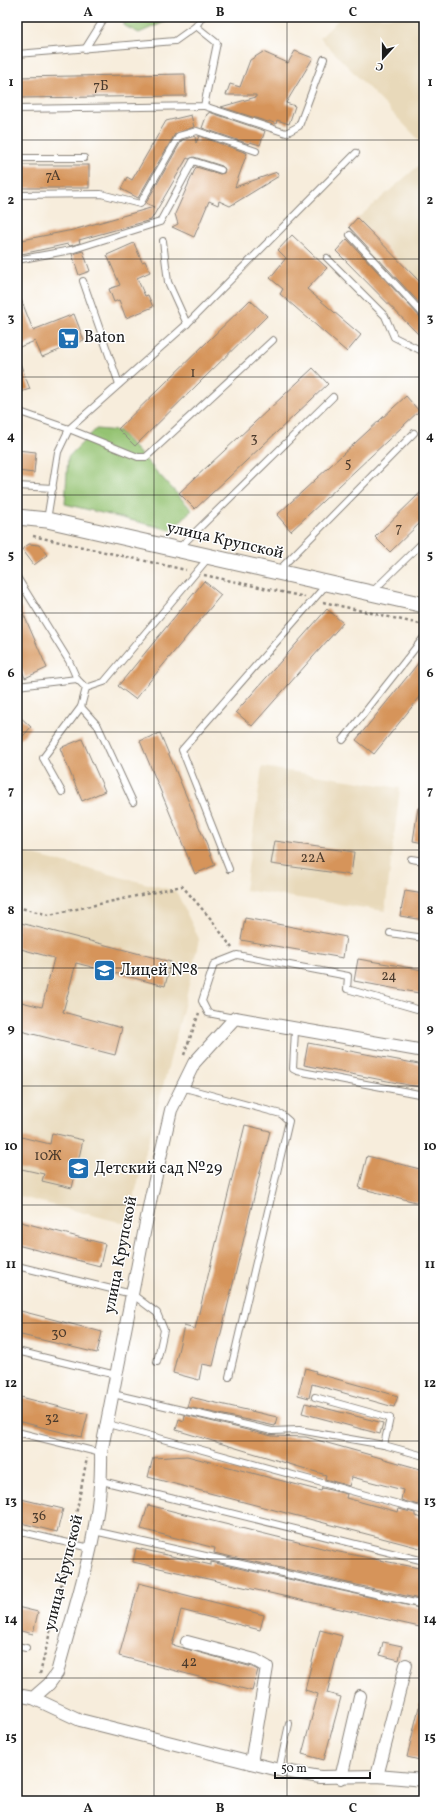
<svg xmlns="http://www.w3.org/2000/svg" width="441" height="1818" font-family="Vollkorn,serif">
<style>
.built{fill:#e8d9ba}
.green{fill:#94c372;stroke:#587047}
.building{fill:#d6945a}
.lines{fill:none;stroke-linecap:round;stroke-linejoin:round}
.service-casing{stroke:#8a847c;stroke-width:8}
.minor-casing{stroke:#8a847c;stroke-width:14}
.tertiary-casing{stroke:#8a847c;stroke-width:17}
.path{stroke:#8a847c;stroke-width:2.5;stroke-dasharray:3 3;stroke-linecap:butt}
.service{stroke:#fff;stroke-width:6}
.minor{stroke:#fff;stroke-width:12}
.tertiary{stroke:#fff;stroke-width:15}
.grid{fill:none;stroke:#1c1c1c;stroke-width:1;stroke-opacity:0.55}
.labels{text-anchor:middle;dominant-baseline:central;stroke-width:3;stroke-linejoin:round;paint-order:stroke}
.number-label{font-size:14px;fill:#4a3a2c}
.poi-label{font-size:16px;fill:#1c1c1c;stroke:#fff;text-anchor:start}
.street-label{font-size:16px;fill:#1c1c1c;stroke:#fff}
.neatline{fill:none;stroke:#1c1c1c;stroke-width:1.5}
.grid-label{font-size:13px;text-anchor:middle;font-weight:bold;fill:#1c1c1c}
</style>
<rect width="100%" height="100%" fill="#fff"/>
<filter id="ink" filterUnits="userSpaceOnUse"><feTurbulence type="fractalNoise" baseFrequency=".025" numOctaves="2"/><feDisplacementMap in="SourceGraphic" scale="8" xChannelSelector="R" yChannelSelector="G"/><feConvolveMatrix kernelMatrix="1 2 1 2 8 2 1 2 1" color-interpolation-filters="sRGB"/></filter>
<filter id="wash" filterUnits="userSpaceOnUse"><feTurbulence type="fractalNoise" baseFrequency=".012" numOctaves="4" result="noise"/><feDisplacementMap in="SourceGraphic" scale="16" xChannelSelector="R" yChannelSelector="G"/><feGaussianBlur stdDeviation="0.9" result="paint"/><feColorMatrix in="noise" values="0 0 0 0 0 0 0 0 0 0 0 0 0 0 0 0 0 1.4 0 .05"/><feComposite in="paint" operator="in"/></filter>
<g filter="url(#wash)">
<rect width="100%" height="100%" fill="#f7eddc"/>
<g class="built">
<path d="M341,17H424V145L320,38Z"/>
<path d="M424,161V285L358,218Z"/>
<path d="M262,767L400,788L385,911L245,890Z"/>
<path d="M17,851L176,891L199,939L185,1002L127,1224L17,1196Z"/>
</g>
<g class="green">
<path d="M128,17H176L139,33L123,25Z"/>
<path d="M96,429L119,431L192,510L171,530L65,504L68,457Z"/>
</g>
<g id="blocks">
<g class="building">
<path d="M295,51L313,58L286,103L295,106L289,124L277,120L276,124L269,121L268,122L221,107L256,97V95H226L230,84L240,87L250,60L263,52L288,63Z"/>
<path d="M185,74L186,96L17,98V77Z"/>
<path d="M209,112L265,131L260,145L250,142L249,144L202,128L207,114H209Z"/>
<path d="M191,115L194,127L175,134L138,198L121,189L127,177L132,180L166,121Z"/>
<path d="M195,136L196,143L199,136L247,153L235,187L277,172L279,176L230,206L219,201L218,205L209,201L194,237L172,227L178,224L175,214L196,167L220,174L224,173L225,169L222,166L194,157L189,159L187,158L151,220L79,240L80,243L70,246L68,244L17,255V241L73,230L154,207L146,203L182,140Z"/>
<rect x="17" y="165" width="72" height="23"/>
<path d="M357,218L424,286V308L349,227Z"/>
<path d="M292,235L327,268L307,289L361,335L347,352L280,294L283,289L270,278L286,258L278,250Z"/>
<path d="M347,239L421,318L424,319V340L336,251Z"/>
<path d="M134,243L142,262L145,261L150,272L137,278L145,296L148,295L153,307L126,318L119,300L114,302L109,289L120,285L107,255Z"/>
<path d="M83,251L90,271L79,275L72,254Z"/>
<path d="M17,289L33,330L74,314L84,340L42,357L35,341L17,348Z"/>
<path d="M250,300L267,316L135,446L118,429Z"/>
<path d="M17,358H18L30,389L17,393Z"/>
<path d="M313,368L328,384L195,509L179,493Z"/>
<path d="M406,396L419,411L291,531L277,515Z"/>
<path d="M17,450L36,452L34,473L17,471Z"/>
<path d="M424,489V519L390,552L375,537Z"/>
<path d="M29,544L39,545L47,555L34,565L22,549Z"/>
<path d="M204,581L221,595L135,699L118,686Z"/>
<path d="M17,599L47,668L25,678L17,658Z"/>
<path d="M327,609L343,623L252,726L236,712Z"/>
<path d="M424,656V692L374,754L356,740Z"/>
<path d="M17,714L31,727L17,743Z"/>
<path d="M160,733L215,865L195,874L140,741Z"/>
<path d="M82,739L105,791L82,801L60,748Z"/>
<path d="M418,808H424V843L413,841Z"/>
<path d="M275,841L354,852L351,875L271,864Z"/>
<path d="M405,891L424,894V920L400,916Z"/>
<path d="M245,918L346,937L343,958L241,940Z"/>
<path d="M17,922L171,962L165,986L76,963L63,1012L122,1028L115,1055L17,1030V1001L42,1007L54,958L17,948Z"/>
<path d="M358,959L424,970V994L354,981Z"/>
<path d="M308,1043L424,1065V1088L304,1065Z"/>
<path d="M245,1125L270,1131L213,1366L202,1364L199,1380L173,1373L184,1326L195,1329Z"/>
<path d="M52,1133L83,1140L72,1188L42,1181L44,1174L17,1168V1136L50,1144Z"/>
<path d="M367,1156L424,1170V1204L359,1188Z"/>
<path d="M17,1221L105,1244L100,1266L17,1245Z"/>
<path d="M17,1310L102,1332L97,1353L17,1334Z"/>
<path d="M305,1368L316,1371L315,1373L398,1396L394,1407L312,1384L309,1398L298,1395Z"/>
<path d="M17,1396L88,1414L82,1437L17,1421Z"/>
<path d="M190,1397L277,1417L275,1426L187,1407Z"/>
<path d="M305,1403L383,1423L380,1434L302,1413Z"/>
<path d="M185,1415L272,1436L306,1437L424,1470V1496L421,1495L418,1505L401,1500L403,1490L352,1477L349,1486L325,1479L326,1475L176,1430L179,1419L184,1421Z"/>
<path d="M187,1456L321,1491L322,1488L347,1494L346,1498L398,1512L399,1509L415,1513V1516L424,1519V1549L148,1477L153,1458Z"/>
<path d="M17,1498L63,1509L57,1532L17,1522Z"/>
<path d="M148,1505L334,1551L424,1569V1600L214,1553L215,1548L141,1529Z"/>
<path d="M136,1548L211,1565V1562L424,1609V1628L133,1562Z"/>
<path d="M139,1583L264,1615L260,1630L181,1610L172,1645L252,1667L258,1670L252,1691L119,1656Z"/>
<path d="M17,1607L38,1612L33,1634L17,1630Z"/>
<path d="M320,1630L342,1636L327,1693L341,1697L324,1760L302,1754L318,1694L305,1690Z"/>
<path d="M383,1642L402,1646L399,1660L380,1655Z"/>
<path d="M420,1703H424V1761L407,1757Z"/>
</g>
</g>
</g>
<g filter="url(#ink)">
<use href="#blocks" fill-opacity="0" stroke="#8a847c" stroke-width="1"/>
<g class="lines">
<defs>
<g id="service">
<path d="M85,49L105,17"/>
<path d="M17,54L175,41L196,26L202,17"/>
<path d="M204,106L286,133L299,126L324,59"/>
<path d="M17,109L204,106L217,43L196,26"/>
<path d="M17,158H84"/>
<path d="M17,195L101,194L140,204L179,136L197,131L256,151"/>
<path d="M350,235L424,315"/>
<path d="M163,241L168,282L187,324"/>
<path d="M327,258L385,316L394,337L424,352"/>
<path d="M17,260L71,250L160,222L193,161L221,170"/>
<path d="M83,281L119,384"/>
<path d="M17,411L69,429L138,457H146L273,340"/>
<path d="M17,486L53,488"/>
<path d="M47,520L58,452L69,429L187,324L356,153"/>
<path d="M179,548L333,397"/>
<path d="M278,571L414,433"/>
<path d="M17,577L69,661L77,679L86,688L104,682L209,557"/>
<path d="M372,592L424,541"/>
<path d="M17,686L77,679"/>
<path d="M81,707L98,726L133,802"/>
<path d="M343,740L424,637"/>
<path d="M62,792L43,758L81,707L86,688"/>
<path d="M411,859L424,861"/>
<path d="M229,869L182,750L327,584"/>
<path d="M390,933L424,938"/>
<path d="M234,1018L208,1013L202,1001L214,964L237,955L348,976L347,989L424,1011"/>
<path d="M295,1030L293,1069L297,1071L424,1095"/>
<path d="M181,1087L281,1114L289,1121L229,1377"/>
<path d="M17,1266L132,1294L157,1313L164,1330L157,1362"/>
<path d="M17,1351L116,1375"/>
<path d="M113,1394L272,1431L299,1430L384,1445L424,1456"/>
<path d="M315,1397L390,1418L384,1445"/>
<path d="M108,1424L424,1511"/>
<path d="M17,1432L101,1453"/>
<path d="M102,1481L424,1561"/>
<path d="M17,1531L90,1548"/>
<path d="M94,1531L424,1605"/>
<path d="M17,1646L26,1648"/>
<path d="M279,1770L289,1724"/>
</g>
<g id="minor">
<path d="M187,1642L255,1660L267,1667L251,1763"/>
<path d="M17,1695L33,1698L49,1684L57,1673C76,1601 103,1528 101,1453L151,1197L171,1110L194,1063L235,1018L424,1051"/>
<path d="M33,1698L80,1720L279,1770L320,1777L377,1776L424,1780"/>
<path d="M377,1776L406,1665"/>
<path d="M341,1778L360,1696"/>
</g>
<path id="tertiary" d="M17,517L47,520L424,605"/>
</defs>
<use href="#service" class="service-casing"/>
<use href="#minor" class="minor-casing"/>
<use href="#tertiary" class="tertiary-casing"/>
<g class="path">
<path d="M33,536L186,570"/>
<path d="M204,575L305,597"/>
<path d="M323,602L424,625"/>
<path d="M17,907L49,915L182,886L211,919L232,948"/>
<path d="M184,1055L199,1013"/>
<path d="M72,1535L87,1458"/>
<path d="M40,1674L69,1552"/>
</g>
<use href="#service" class="service"/>
<use href="#minor" class="minor"/>
<use href="#tertiary" class="tertiary"/>
</g>
</g>
<path class="grid" d="M154,17V1801M287,17V1801M17,140H424M17,259H424M17,377H424M17,495H424M17,613H424M17,732H424M17,850H424M17,968H424M17,1086H424M17,1205H424M17,1323H424M17,1441H424M17,1559H424M17,1678H424"/>
<defs>
<symbol id="supermarket-square" viewBox="-11 -11 22 22"><rect x="-9" y="-9" width="18" height="18" rx="4" fill="#1f6fb2" stroke="#fff"/><path d="M-6-5.5h2.5l.6 2H6L4.5 2H-2.5L-4.4-4H-6ZM-1.5 3.2a1.3 1.3 0 1 0 .1 0ZM3 3.2a1.3 1.3 0 1 0 .1 0Z" fill="#fff"/></symbol>
<symbol id="school-square" viewBox="-11 -11 22 22"><rect x="-9" y="-9" width="18" height="18" rx="4" fill="#1f6fb2" stroke="#fff"/><path d="M0-5L7-2L0 1L-7-2ZM-4 1L0 2.5L4 1V4Q0 6-4 4Z" fill="#fff"/></symbol>
</defs>
<g fill-rule="evenodd">
<use href="#supermarket-square" x="56" y="326" width="25" height="25"/>
<use href="#school-square" x="92" y="958" width="25" height="25"/>
<use href="#school-square" x="66" y="1156" width="25" height="25"/>
</g>
<g class="labels">
<g class="number-label">
<text x="101" y="86">7Б</text>
<text x="53" y="176">7А</text>
<text x="193" y="373">1</text>
<text x="254" y="438">3</text>
<text x="348" y="463">5</text>
<text x="399" y="528">7</text>
<text x="313" y="858">22А</text>
<text x="389" y="976">24</text>
<text x="48" y="1156">10Ж</text>
<text x="59" y="1333">30</text>
<text x="52" y="1418">32</text>
<text x="39" y="1516">36</text>
<text x="189" y="1662">42</text>
</g>
<g class="poi-label">
<text x="84" y="338">Baton</text>
<text x="120" y="971">Лицей №8</text>
<text x="94" y="1169">Детский сад №29</text>
</g>
<g class="street-label">
<text transform="translate(225 541) rotate(13)">улица Крупской</text>
<text transform="translate(121 1255) rotate(-79)">улица Крупской</text>
<text transform="translate(64 1573) rotate(-76)">улица Крупской</text>
</g>
</g>
<rect width="441" height="1818" fill="none" stroke="#fff" stroke-width="44"/>
<g transform="translate(383 58) rotate(201)" stroke="#ffffff" stroke-width="3" paint-order="stroke">
<path d="M0-3L7 15L0 10L-7 15Z" fill="#1c1c1c"/>
<text y="-6" font-size="11" font-weight="bold" text-anchor="middle" fill="#1c1c1c">С</text>
</g>
<path d="M275 1772v6h95v-6" fill="none" stroke="#1c1c1c" stroke-width="2"/>
<text x="281" y="1772" font-size="12" fill="#1c1c1c" stroke="#ffffff" stroke-width="3" paint-order="stroke">50 m</text>
<rect x="22" y="22" width="397" height="1774" class="neatline"/>
<g class="grid-label">
<text x="88" y="16">A</text>
<text x="220" y="16">B</text>
<text x="353" y="16">C</text>
<text x="11" y="86">1</text>
<text x="430" y="86">1</text>
<text x="11" y="204">2</text>
<text x="430" y="204">2</text>
<text x="11" y="322">3</text>
<text x="430" y="322">3</text>
<text x="11" y="440">4</text>
<text x="430" y="440">4</text>
<text x="11" y="559">5</text>
<text x="430" y="559">5</text>
<text x="11" y="677">6</text>
<text x="430" y="677">6</text>
<text x="11" y="795">7</text>
<text x="430" y="795">7</text>
<text x="11" y="914">8</text>
<text x="430" y="914">8</text>
<text x="11" y="1032">9</text>
<text x="430" y="1032">9</text>
<text x="11" y="1150">10</text>
<text x="430" y="1150">10</text>
<text x="11" y="1268">11</text>
<text x="430" y="1268">11</text>
<text x="11" y="1387">12</text>
<text x="430" y="1387">12</text>
<text x="11" y="1505">13</text>
<text x="430" y="1505">13</text>
<text x="11" y="1623">14</text>
<text x="430" y="1623">14</text>
<text x="11" y="1741">15</text>
<text x="430" y="1741">15</text>
<text x="88" y="1812">A</text>
<text x="220" y="1812">B</text>
<text x="353" y="1812">C</text>
</g>
</svg>
